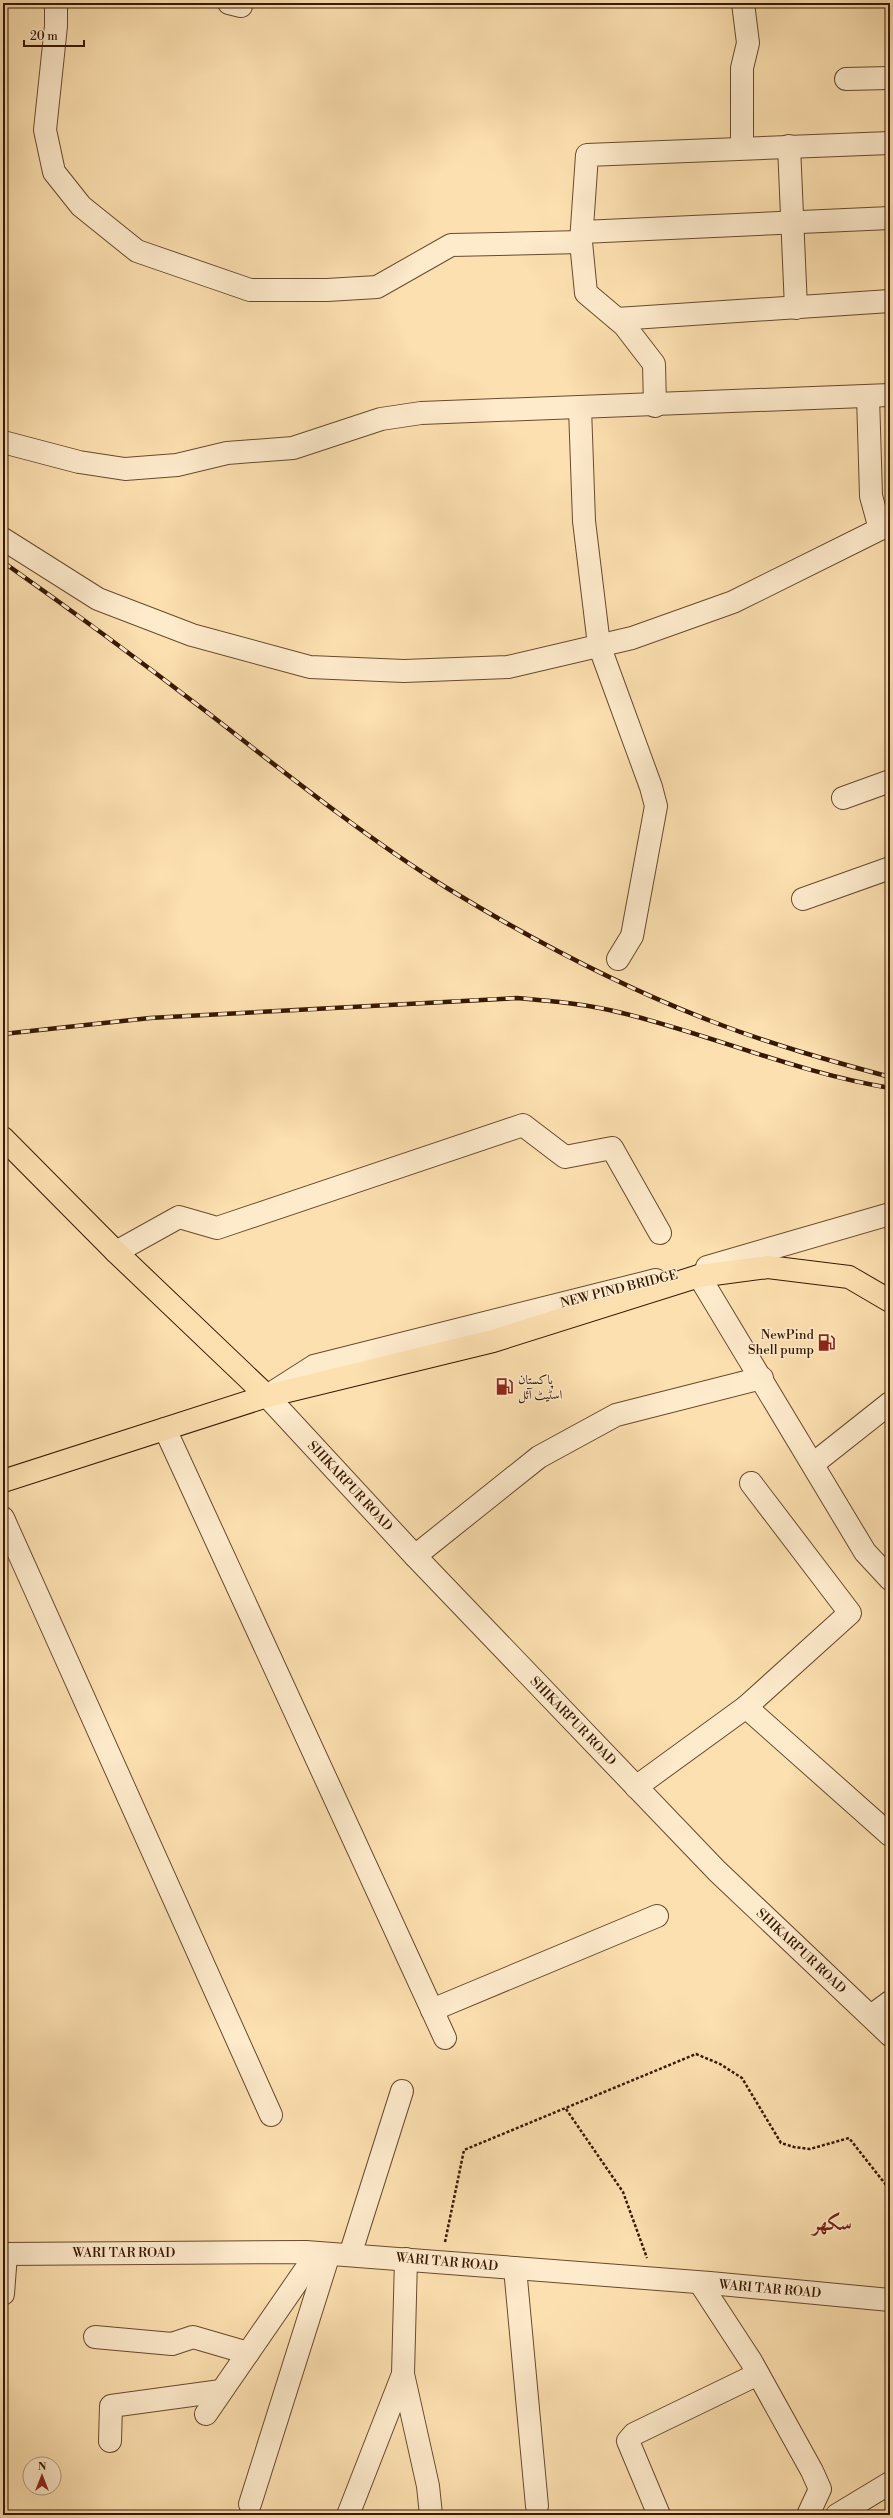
<svg xmlns="http://www.w3.org/2000/svg" width="893" height="2518" font-family="'Libre Bodoni',Amiri,serif">
<style>
.lines{fill:none;stroke-linecap:round;stroke-linejoin:round}
.minor-casing{stroke:#684a2e;stroke-width:24}
.major-casing{stroke:#371802;stroke-width:24}
.path{stroke:#371802;stroke-width:2.5;stroke-dasharray:3 2;stroke-linecap:butt}
.minor{stroke:#feebcc;stroke-width:22}
.major{stroke:#fde0b0;stroke-width:22}
.rail-casing{stroke:#371802;stroke-width:4.5}
.rail{stroke:#feebcc;stroke-width:3;stroke-dasharray:9;stroke-linecap:butt}
.labels{text-anchor:middle;dominant-baseline:central;stroke-width:3;stroke-linejoin:round;paint-order:stroke}
.street-label{font-size:13px;fill:#371802;stroke:#feebcc}
.poi-label{font-size:13px;fill:#371802;stroke:#feebcc;text-anchor:end}
.town-label{font-size:21px;font-weight:bold;fill:#7a1f14;stroke:#feebcc}
</style>
<rect width="100%" height="100%" fill="#fde0b0"/>
<filter id="stains"><feTurbulence type="fractalNoise" baseFrequency=".005" numOctaves="4"/><feColorMatrix values="0 0 0 0 .2 0 0 0 0 .09 0 0 0 0 .02 0 0 0 .5 -.17"/></filter>
<radialGradient id="worn" r=".72"><stop offset=".6" stop-color="#630" stop-opacity="0"/><stop offset="1" stop-color="#630" stop-opacity=".3"/></radialGradient>
<g class="lines">
<defs>
<g id="minor">
<path d="M56,3V26L45,130L54,172L81,206L137,251L250,290H327L377,287L451,245L581,242"/>
<path d="M229,3L241,6"/>
<path d="M846,79L890,78"/>
<path d="M789,146L796,308"/>
<path d="M742,148V68L748,43L743,3"/>
<path d="M582,232L890,218"/>
<path d="M617,319L890,301"/>
<path d="M868,396L871,496L880,529"/>
<path d="M655,406L654,364L624,325L586,293L581,242L587,155L890,143"/>
<path d="M580,408L584,521L599,645L651,787L656,806L632,936L618,959"/>
<path d="M3,442L79,462L125,469L177,465L227,453L293,448L381,419L421,413L890,395"/>
<path d="M3,539L98,599L192,635L310,667L404,671L508,667L632,638L733,602L890,524"/>
<path d="M843,798L890,781"/>
<path d="M803,899L890,868"/>
<path d="M116,1252L179,1217L217,1228L523,1125L565,1157L612,1148L660,1233"/>
<path d="M707,1267L890,1214"/>
<path d="M699,1276L865,1552L890,1579"/>
<path d="M656,1280L314,1366L267,1396L415,1556L717,1871L890,2035"/>
<path d="M165,1429L445,2038"/>
<path d="M813,1464L890,1403"/>
<path d="M3,1518L271,2115"/>
<path d="M415,1556L539,1457L616,1415L762,1378"/>
<path d="M746,1707L850,1613L751,1483"/>
<path d="M636,1787L746,1707L890,1835"/>
<path d="M432,2010L657,1916"/>
<path d="M871,2016L890,2002"/>
<path d="M3,2254L306,2252L710,2283L890,2300"/>
<path d="M350,2255L402,2091"/>
<path d="M406,2259L403,2374L428,2486L431,2515"/>
<path d="M515,2268L537,2506"/>
<path d="M700,2283L751,2361L812,2471L820,2489L808,2515"/>
<path d="M3,2294L6,2254"/>
<path d="M95,2337L172,2344L193,2337L248,2353"/>
<path d="M206,2414L317,2253"/>
<path d="M110,2441L111,2406L221,2391"/>
<path d="M250,2504L329,2254"/>
<path d="M348,2515L403,2374"/>
<path d="M659,2515L628,2441L634,2434L758,2374"/>
<path d="M837,2515L890,2483"/>
</g>
<g id="major">
<path d="M3,1138L116,1252L267,1396"/>
<path d="M3,1481L267,1396L493,1341L699,1276L768,1267L849,1277L890,1301"/>
</g>
</defs>
<use href="#minor" class="minor-casing"/>
<use href="#major" class="major-casing"/>
<g class="path">
<path d="M566,2109L623,2192L647,2258"/>
<path d="M445,2242L464,2150L696,2054L720,2064L742,2078L781,2143L794,2147L810,2149L849,2138L890,2190"/>
</g>
<use href="#minor" class="minor"/>
<use href="#major" class="major"/>
<defs>
<g id="rail">
<path d="M3,562C74,612 143,663 212,716C289,776 365,837 447,888C532,940 623,988 716,1023C773,1045 831,1061 890,1077"/>
<path d="M3,1034L150,1018L517,998C552,1001 587,1004 622,1013C712,1035 798,1073 890,1088"/>
</g>
</defs>
<use href="#rail" class="rail-casing"/>
<use href="#rail" class="rail"/>
</g>
<defs>
<symbol id="fuel-bare" viewBox="-9 -9 18 18"><path d="M-5.5-6h7V0h2V4h1.3V-2.5L3-4.5l.8-.8L6-3V5H2.5V1h-1V6h-7ZM-4.2-4.7v3.2H.2V-4.7Z" fill="#8f2418" stroke="#feebcc" stroke-width="2.5" paint-order="stroke"/></symbol>
</defs>
<g fill-rule="evenodd">
<use href="#fuel-bare" x="814" y="1330" width="25" height="25"/>
<use href="#fuel-bare" x="492" y="1374" width="25" height="25"/>
</g>
<g class="labels">
<g class="street-label">
<text transform="translate(619 1289) rotate(-14)">NEW PIND BRIDGE</text>
<text transform="translate(350 1486) rotate(47)">SHIKARPUR ROAD</text>
<text transform="translate(573 1721) rotate(46)">SHIKARPUR ROAD</text>
<text transform="translate(801 1951) rotate(43)">SHIKARPUR ROAD</text>
<text x="124" y="2253">WARI TAR ROAD</text>
<text transform="translate(447 2262) rotate(5)">WARI TAR ROAD</text>
<text transform="translate(770 2289) rotate(5)">WARI TAR ROAD</text>
</g>
<g class="poi-label">
<text x="814" y="1335">NewPind<tspan x="814" dy="15">Shell pump</tspan></text>
<text x="518" y="1380" text-anchor="start">پاکستان<tspan x="518" dy="15">اسٹیٹ آئل</tspan></text>
</g>
<g class="town-label">
<text x="832" y="2224">سکھر</text>
</g>
</g>
<rect width="893" height="2518" fill="none" stroke="#fde0b0" stroke-width="16"/>
<rect x="4" y="4" width="885" height="2510" fill="none" stroke="#371802" stroke-width="2"/>
<rect x="8" y="8" width="877" height="2502" fill="none" stroke="#371802"/>
<g transform="translate(42 2476)"><circle r="19" fill="#feebcc" stroke="#ae977b"/>
<path d="M0-3L7 15L0 10L-7 15Z" fill="#8f2418"/>
<text y="-6" font-size="11" font-weight="bold" text-anchor="middle" fill="#371802">N</text>
</g>
<path d="M24 40v6h60v-6" fill="none" stroke="#371802" stroke-width="2"/>
<text x="30" y="40" font-size="12" fill="#371802" stroke="#feebcc" stroke-width="3" paint-order="stroke">20 m</text>
<rect width="100%" height="100%" filter="url(#stains)"/>
<rect width="100%" height="100%" fill="url(#worn)"/>
</svg>
